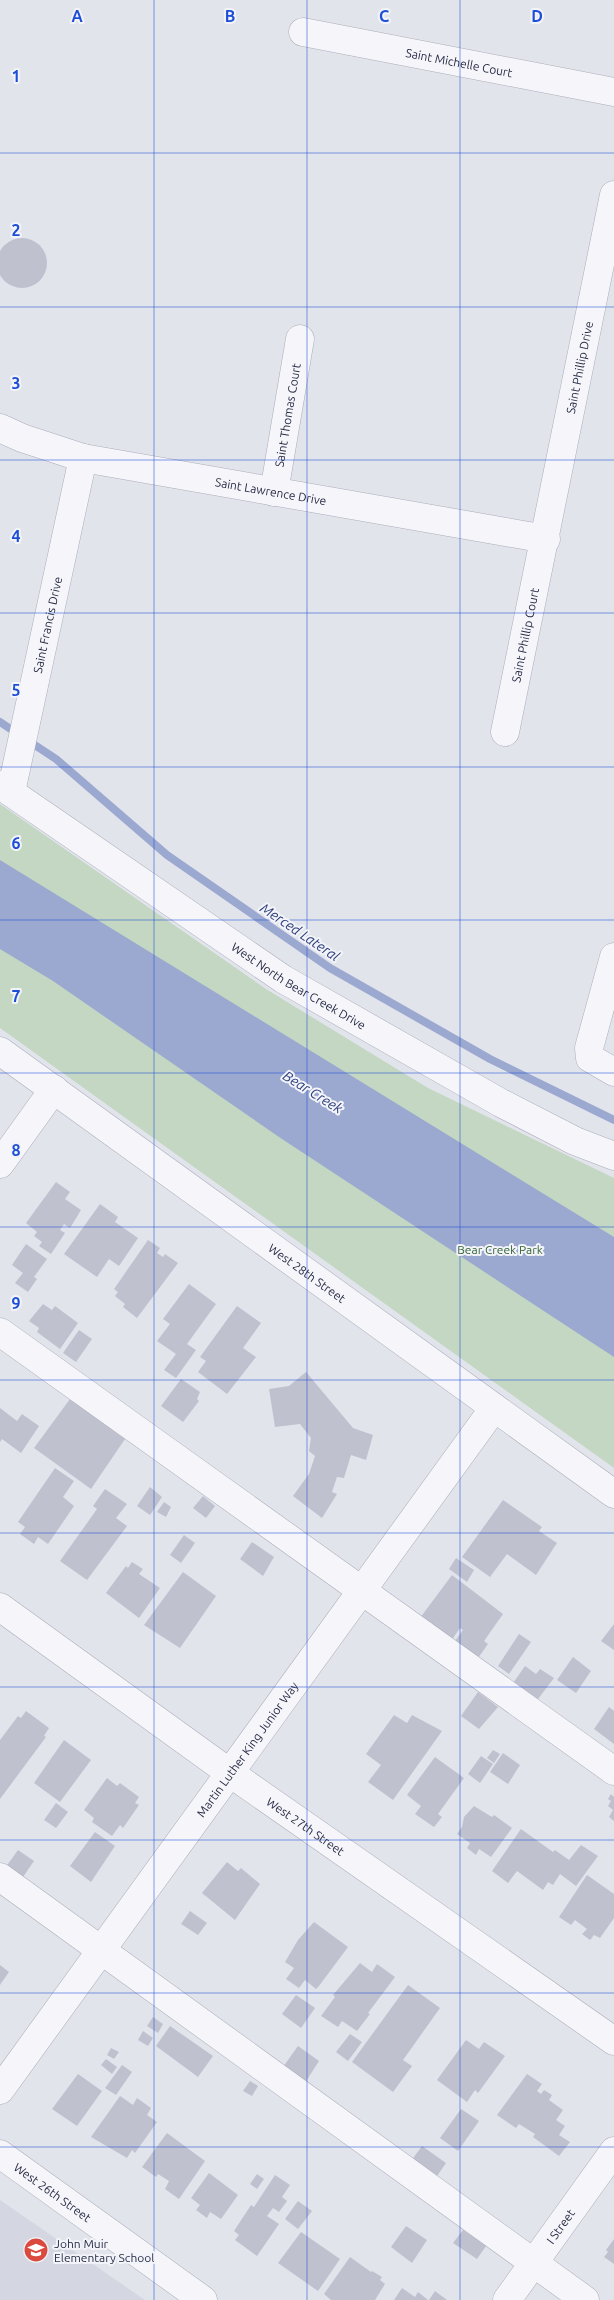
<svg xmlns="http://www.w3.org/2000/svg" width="614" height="2300" font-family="Ubuntu,sans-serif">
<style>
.built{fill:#d4d6e1}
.green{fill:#c3d7c3}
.water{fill:#9ba8cf}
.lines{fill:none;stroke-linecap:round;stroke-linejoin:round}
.stream{stroke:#9ba8cf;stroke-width:8}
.building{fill:#bfc1cf}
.minor-casing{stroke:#aaadba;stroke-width:29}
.minor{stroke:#f6f6fa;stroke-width:28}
.grid{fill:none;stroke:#1d4ed8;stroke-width:1;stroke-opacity:0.55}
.labels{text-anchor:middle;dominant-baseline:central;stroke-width:4;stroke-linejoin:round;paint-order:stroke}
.street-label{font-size:12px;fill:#282c46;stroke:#f3f4f9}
.park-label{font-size:12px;fill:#346336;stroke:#f3f4f9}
.poi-label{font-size:12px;fill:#282c46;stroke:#f3f4f9;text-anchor:start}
.water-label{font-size:14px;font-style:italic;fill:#2e407e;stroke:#f3f4f9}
.grid-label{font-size:16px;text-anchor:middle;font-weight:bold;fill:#1d4ed8;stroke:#f3f4f9;stroke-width:4;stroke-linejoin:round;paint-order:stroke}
</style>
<rect width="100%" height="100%" fill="#e2e4ec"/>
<path class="built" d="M0,2200L145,2300H0Z"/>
<path class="green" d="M0,804L266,989L428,1088L614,1178V1468L0,1028Z"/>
<path class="water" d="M0,860L614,1237V1357L279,1137L53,981L0,949Z"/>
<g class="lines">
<path class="stream" d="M0,722L56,759L167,855L330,968L490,1059L614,1120"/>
</g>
<g class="building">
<circle cx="22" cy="263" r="25"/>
<path d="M56,1182L70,1192L65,1199L81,1210L70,1228L64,1224L60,1230L65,1233L51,1254L39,1246L42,1242L34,1236L37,1232L26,1223Z"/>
<path d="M100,1204L118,1217L115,1222L138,1238L119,1266L109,1259L97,1277L64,1254Z"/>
<path d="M148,1240L160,1248L157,1253L163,1257L165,1254L178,1263L137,1318L123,1307L125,1304L115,1296L118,1292L114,1289Z"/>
<path d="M26,1244L47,1259L34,1277L37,1279L28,1292L15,1283L23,1273L12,1265Z"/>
<path d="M189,1284L216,1304L187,1344L196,1350L176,1378L164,1370L176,1354L157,1341L170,1324L163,1319Z"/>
<path d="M43,1304L52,1310L55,1306L78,1323L60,1349L37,1332L39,1328L29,1321Z"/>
<path d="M237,1306L261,1323L243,1348L256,1357L227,1394L198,1372L206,1361L200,1357Z"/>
<path d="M79,1330L92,1339L76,1362L63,1353Z"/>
<path d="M306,1372L353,1428L373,1435L366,1460L351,1455L344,1478L337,1477L332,1492L337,1494L322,1518L293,1496L309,1474L315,1456L309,1451L311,1438L300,1424L275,1427L269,1389L289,1386Z"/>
<path d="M181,1379L200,1392L197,1399L199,1401L183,1422L161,1406Z"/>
<path d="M70,1399L125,1439L91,1489L34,1448Z"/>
<path d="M0,1408L17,1421L22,1414L39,1426L21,1453L2,1439L0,1442Z"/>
<path d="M55,1468L74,1481L63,1497L74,1506L48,1544L38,1537L34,1544L20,1534L25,1527L18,1522Z"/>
<path d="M150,1487L162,1497L150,1515L137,1506Z"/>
<path d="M105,1489L127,1504L116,1518L127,1526L87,1580L60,1561L97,1509L93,1506Z"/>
<path d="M203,1496L215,1506L206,1518L193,1508Z"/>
<path d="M503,1500L542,1527L539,1531L557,1543L536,1575L507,1554L490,1577L462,1557Z"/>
<path d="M164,1502L171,1507L166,1517L157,1512Z"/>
<path d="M184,1535L195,1543L181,1563L170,1555Z"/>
<path d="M252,1542L274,1557L263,1576L240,1559Z"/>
<path d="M456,1558L474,1570L467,1582L449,1569Z"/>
<path d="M132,1562L143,1569L139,1574L160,1588L139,1618L106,1593L126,1566L128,1568Z"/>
<path d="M183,1572L216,1596L180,1648L144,1625Z"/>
<path d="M452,1575L503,1614L484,1641L488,1644L478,1658L455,1641L463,1630L460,1628L451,1641L420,1618Z"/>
<path d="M614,1624V1650L601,1641Z"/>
<path d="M519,1634L531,1642L509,1674L498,1666Z"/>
<path d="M573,1657L591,1671L576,1693L557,1680Z"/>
<path d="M525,1666L536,1674L540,1669L554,1678L535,1703L511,1686Z"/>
<path d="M478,1692L498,1707L479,1729L461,1716Z"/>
<path d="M609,1707L614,1711V1744L594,1729Z"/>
<path d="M26,1711L49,1728L44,1736L46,1737L0,1799V1740L18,1716L21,1718Z"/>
<path d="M394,1715L407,1723L412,1715L442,1731L393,1800L368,1782L381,1765L366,1754Z"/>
<path d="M64,1740L91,1760L60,1802L34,1783Z"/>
<path d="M493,1750L500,1754L494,1763L487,1758Z"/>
<path d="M503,1753L520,1765L508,1784L490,1772Z"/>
<path d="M481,1756L493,1764L480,1783L468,1774Z"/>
<path d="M435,1757L464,1778L438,1814L442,1817L434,1827L415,1814L421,1806L407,1795Z"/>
<path d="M107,1778L117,1786L120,1783L139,1797L135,1803L139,1805L123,1828L120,1825L112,1836L92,1822L94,1818L84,1810Z"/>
<path d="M611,1794L614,1797V1821L609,1817L613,1810L608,1806L611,1801L608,1799Z"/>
<path d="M56,1803L68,1812L56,1828L44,1820Z"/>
<path d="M474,1806L492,1817L494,1815L512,1828L491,1857L479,1849L476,1855L467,1848L470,1843L457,1834L462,1827L464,1817Z"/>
<path d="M521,1829L553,1852L555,1850L569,1860L581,1845L598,1856L576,1886L560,1874L553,1885L548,1882L543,1890L517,1871L508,1883L492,1871Z"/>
<path d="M95,1832L115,1846L91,1882L70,1866Z"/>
<path d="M18,1850L34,1861L21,1880L5,1868Z"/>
<path d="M227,1862L238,1871L241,1868L260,1884L235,1920L202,1893Z"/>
<path d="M587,1875L614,1894V1918L600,1938L594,1935L590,1940L582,1934L587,1929L575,1920L571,1925L559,1917Z"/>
<path d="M190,1911L207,1923L198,1935L181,1924Z"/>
<path d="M314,1922L348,1947L319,1986L316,1989L305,1980L299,1988L286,1979L294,1968L285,1962L298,1940Z"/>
<path d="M360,1963L372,1972L377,1964L395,1977L368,2013L370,2014L357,2031L342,2021L338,2027L321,2016L335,1997L333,1995Z"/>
<path d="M0,1965L9,1972L0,1985Z"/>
<path d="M408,1985L440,2008L403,2060L412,2066L393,2092L352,2062Z"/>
<path d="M296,1995L315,2008L301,2028L282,2014Z"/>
<path d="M153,2017L163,2024L158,2033L147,2026Z"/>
<path d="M170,2026L213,2056L198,2077L156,2046Z"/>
<path d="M143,2031L153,2038L148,2046L138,2040Z"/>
<path d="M350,2034L362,2042L348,2061L336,2052Z"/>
<path d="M466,2040L479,2049L484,2042L505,2056L478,2093L475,2090L467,2102L437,2080Z"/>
<path d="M298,2046L319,2061L305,2083L283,2067Z"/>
<path d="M111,2048L119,2052L114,2059L107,2055Z"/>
<path d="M106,2059L117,2067L112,2074L101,2065Z"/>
<path d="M122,2065L132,2072L116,2095L105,2088Z"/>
<path d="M78,2074L102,2091L77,2126L52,2109Z"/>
<path d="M527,2074L542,2084L537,2091L541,2094L544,2090L552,2095L549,2100L563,2110L556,2120L565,2126L559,2135L570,2142L559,2156L533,2137L535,2134L519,2124L516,2128L497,2115Z"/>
<path d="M250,2081L258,2086L252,2096L243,2091Z"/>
<path d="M120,2096L133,2105L137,2098L151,2108L147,2115L157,2122L135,2153L132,2150L127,2158L91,2137Z"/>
<path d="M461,2109L479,2121L458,2151L440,2138Z"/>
<path d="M167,2133L205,2161L179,2199L165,2189L169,2181L158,2174L156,2177L142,2167Z"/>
<path d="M422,2146L446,2163L435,2179L411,2161Z"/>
<path d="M209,2173L238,2195L221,2219L210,2212L207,2218L196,2210L200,2205L191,2198Z"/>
<path d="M257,2174L264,2179L257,2189L250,2184Z"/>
<path d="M275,2175L290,2185L282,2197L287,2201L279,2212L273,2208L267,2216L279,2224L257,2256L235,2240L239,2235L234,2231L251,2205L254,2207Z"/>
<path d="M298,2201L312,2211L298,2229L285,2219Z"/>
<path d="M406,2226L427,2240L412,2263L391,2247Z"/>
<path d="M463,2230L486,2246L477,2259L453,2243Z"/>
<path d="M301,2232L340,2259L318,2291L278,2263Z"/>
<path d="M614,2239V2264L604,2257L608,2252L606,2250Z"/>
<path d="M350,2257L371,2272L372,2271L382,2277L380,2280L385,2284L375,2300H331L324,2294Z"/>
<path d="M402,2288L415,2297L418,2292L428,2300H394Z"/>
<path d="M435,2291L447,2300H429Z"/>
</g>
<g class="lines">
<defs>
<g id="minor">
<path id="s1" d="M303,32L614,92"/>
<path id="s2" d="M0,428L22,438L83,458L546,539"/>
<path id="s3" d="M274,492L300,339"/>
<path id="s4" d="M505,732L614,195"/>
<path id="s5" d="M0,785L283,979L501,1103L575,1141L614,1156"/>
<path id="s6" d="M11,792L83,458"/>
<path d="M614,957L589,1048L590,1058L614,1072"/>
<path id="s7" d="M0,1051L614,1494"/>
<path d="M0,1164L54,1089"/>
<path d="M0,1332L614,1771"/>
<path id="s8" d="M0,1607L230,1773L614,2041"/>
<path d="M0,1877L585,2300"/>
<path id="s9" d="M0,2090L494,1408"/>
<path id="s10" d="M0,2154L203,2300"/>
<path id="s11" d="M507,2300L614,2151"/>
</g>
</defs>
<use href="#minor" class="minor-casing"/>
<use href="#minor" class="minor"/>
</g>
<path class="grid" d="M154,0V2300M307,0V2300M460,0V2300M0,153H614M0,307H614M0,460H614M0,613H614M0,767H614M0,920H614M0,1073H614M0,1227H614M0,1380H614M0,1533H614M0,1687H614M0,1840H614M0,1993H614M0,2147H614"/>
<defs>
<symbol id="school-disc" viewBox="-11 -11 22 22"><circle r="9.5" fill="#db4a3e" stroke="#f3f4f9"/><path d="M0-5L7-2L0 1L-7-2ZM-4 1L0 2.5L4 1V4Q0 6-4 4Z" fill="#fff"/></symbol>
</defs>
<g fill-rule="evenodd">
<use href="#school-disc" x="22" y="2236" width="28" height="28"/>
</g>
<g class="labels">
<g class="street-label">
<text stroke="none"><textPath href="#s1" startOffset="159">Saint Michelle Court</textPath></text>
<text stroke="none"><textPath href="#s4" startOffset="372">Saint Phillip Drive</textPath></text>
<text stroke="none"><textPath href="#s3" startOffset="78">Saint Thomas Court</textPath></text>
<text stroke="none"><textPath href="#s2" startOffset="279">Saint Lawrence Drive</textPath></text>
<text stroke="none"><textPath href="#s6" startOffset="171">Saint Francis Drive</textPath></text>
<text stroke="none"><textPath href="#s4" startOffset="99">Saint Phillip Court</textPath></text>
<text stroke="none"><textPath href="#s5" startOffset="360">West North Bear Creek Drive</textPath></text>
<text stroke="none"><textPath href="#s7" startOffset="379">West 28th Street</textPath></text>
<text stroke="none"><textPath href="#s9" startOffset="421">Martin Luther King Junior Way</textPath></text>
<text stroke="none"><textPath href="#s8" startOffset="376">West 27th Street</textPath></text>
<text stroke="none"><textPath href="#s10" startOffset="65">West 26th Street</textPath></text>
<text stroke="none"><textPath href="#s11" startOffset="91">I Street</textPath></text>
</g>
<g class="park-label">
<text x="500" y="1249">Bear Creek Park</text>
</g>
<g class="poi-label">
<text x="54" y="2243">John Muir<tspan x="54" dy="14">Elementary School</tspan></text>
</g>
<g class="water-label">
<text transform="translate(300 932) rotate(34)">Merced Lateral</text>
<text transform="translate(313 1092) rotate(32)">Bear Creek</text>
</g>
</g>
<g class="grid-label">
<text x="77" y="22">A</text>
<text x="230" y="22">B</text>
<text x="384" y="22">C</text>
<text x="537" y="22">D</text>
<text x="16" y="82">1</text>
<text x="16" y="236">2</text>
<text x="16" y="389">3</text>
<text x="16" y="542">4</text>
<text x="16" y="696">5</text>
<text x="16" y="849">6</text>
<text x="16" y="1002">7</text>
<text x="16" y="1156">8</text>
<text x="16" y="1309">9</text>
</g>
</svg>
